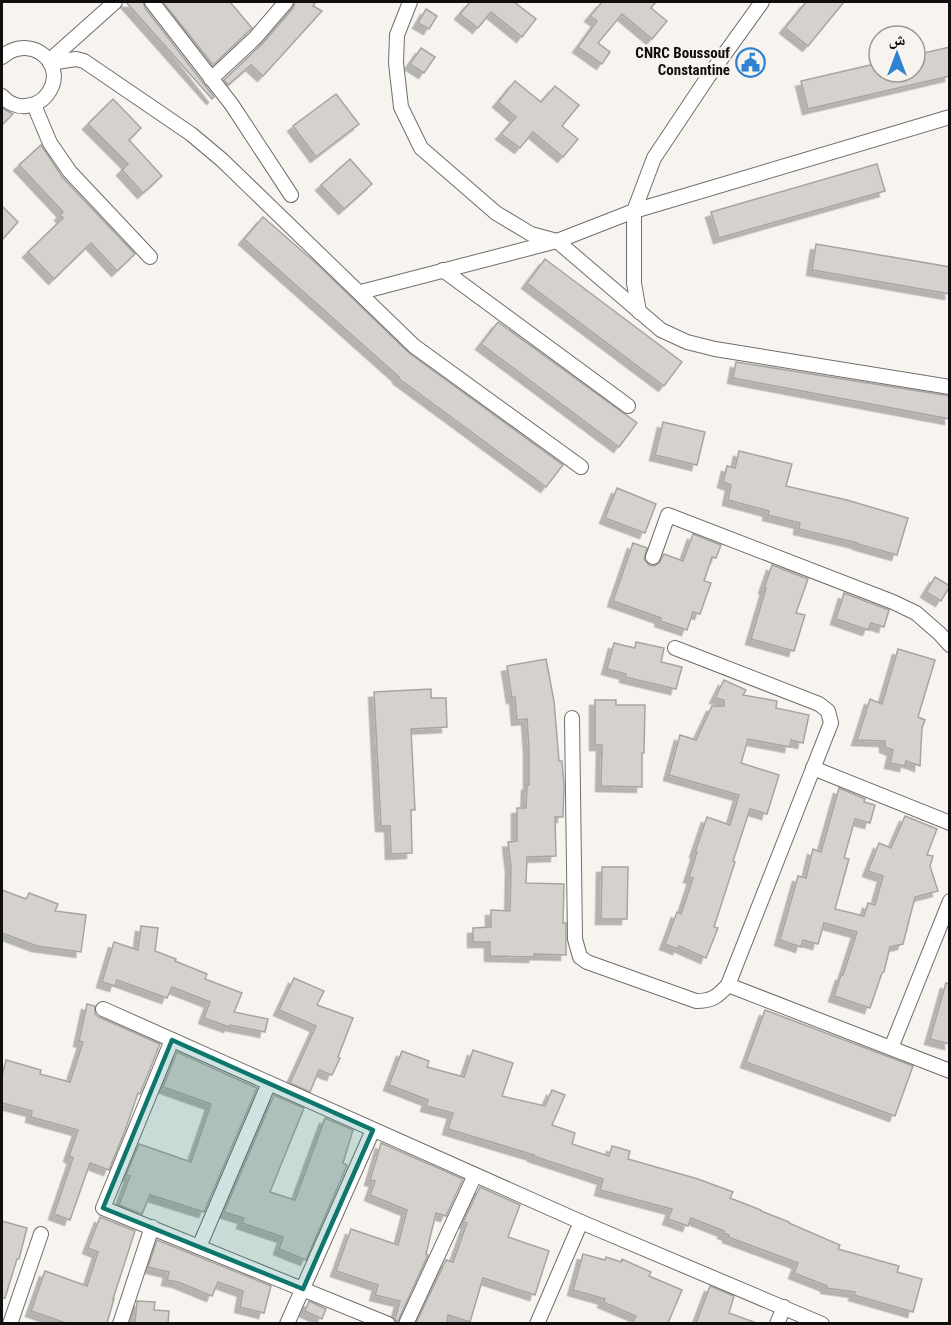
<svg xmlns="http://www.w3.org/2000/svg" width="951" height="1325" font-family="'Roboto Condensed','Noto Naskh Arabic',sans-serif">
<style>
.building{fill:#d5d2ce;stroke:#a8a5a1;stroke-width:1.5;filter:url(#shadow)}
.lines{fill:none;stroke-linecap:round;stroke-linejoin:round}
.street-casing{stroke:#716e6a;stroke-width:16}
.street{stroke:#fff;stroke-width:14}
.marked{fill:#0f766e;fill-opacity:0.2;stroke:#0f766e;stroke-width:4.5;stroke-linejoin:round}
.labels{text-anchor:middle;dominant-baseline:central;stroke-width:5;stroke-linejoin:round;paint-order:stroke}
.poi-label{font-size:15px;font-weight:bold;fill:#110f0e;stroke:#f7f4f0;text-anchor:end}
</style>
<defs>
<filter id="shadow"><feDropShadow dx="-5.5" dy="5.5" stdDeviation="0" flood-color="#0004"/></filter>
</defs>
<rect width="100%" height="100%" fill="#f7f4f0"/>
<g class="building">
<path d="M126,2H143L145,8L214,97L212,99Z"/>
<path d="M163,2H230L252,28L213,65Z"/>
<path d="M295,2H316L313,6L322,11L263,76L251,65L228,85L224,80L262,44L293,8Z"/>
<path d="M470,2H514L536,19L522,37L491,12L478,28L460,14Z"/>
<path d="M602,2H656L651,8L667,21L652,39L622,14L598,43L610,52L602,64L578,47L597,21L590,16Z"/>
<path d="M806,2H844L808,46L785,28Z"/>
<path d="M426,9L437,16L429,29L418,23Z"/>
<path d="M950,47V76L808,109L801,81L879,63V72H915V55Z"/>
<path d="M421,48L435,57L424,73L410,64Z"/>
<path d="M515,81L541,102L555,86L579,105L562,126L578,139L563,157L533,132L520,148L501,134L516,117L498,102Z"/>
<path d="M336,94L359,124L316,157L293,126Z"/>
<path d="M113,99L141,128L129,140L162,176L143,193L122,170L128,164L88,124Z"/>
<path d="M2,108L13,114L2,125Z"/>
<path d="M41,145L63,178L135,254L117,271L91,243L54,279L28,252L63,218L60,215L63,212L19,165Z"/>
<path d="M350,159L372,184L344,209L321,185Z"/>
<path d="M877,164L885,191L719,238L711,212Z"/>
<path d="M2,206L18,222L2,240Z"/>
<path d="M263,217L318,265L409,353L563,465L546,487L398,378L399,377L244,239Z"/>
<path d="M816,244L950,267V294L812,270Z"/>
<path d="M545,259L682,362L664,386L527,283Z"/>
<path d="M498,322L637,423L619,447L481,344Z"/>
<path d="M736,362L950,396V419L733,378Z"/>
<path d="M663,422L705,432L697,465L655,455Z"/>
<path d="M739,451L792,464L786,486L847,500L908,518L897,555L858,544V543L799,529L800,523L768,515L769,511L728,500L731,485L723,482L727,466L735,468Z"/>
<path d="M617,488L656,504L645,533L605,518Z"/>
<path d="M693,534L721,545L716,558L712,557L704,581L711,583L700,614L693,612L687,630L660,621L661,618L613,601L633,543L647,548L644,559L649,565L654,566L659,563L664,554L683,561Z"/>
<path d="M772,565L808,579L796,613L805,615L794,651L751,639L766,588H764Z"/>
<path d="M935,577L950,586L941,601L926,592Z"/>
<path d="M844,593L889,610L884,627L871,623L868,630L836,619Z"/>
<path d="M636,642L664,648L661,662L682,667L676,689L625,677L626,674L607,669L614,643L635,648Z"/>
<path d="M898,649L935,660L918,717L925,720L922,728L920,766L906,761L905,766L890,763L893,750L885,747V741L857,740L870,699L882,704Z"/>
<path d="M546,659L554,701L559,761H562L564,786L563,817H555L556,856L527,857L526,883L564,884L563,923H566V955L534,954V957L490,956V942H473V928L491,927V910L510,911L511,867L508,842L517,841V808H526L527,785H529V748L527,719L517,720L515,697L512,698L507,666Z"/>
<path d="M724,680L746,690L743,695L777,701L776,708L809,715L803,743L791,740L790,747L748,739L741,763L779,775L767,814L750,809L733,861L735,862L714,927L718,928L706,958L679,946L678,949L665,944L677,912L681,914L693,878L689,877L697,852H695L707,817L730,825L739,795L669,775L680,735L696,740L712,706H724V700L715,698Z"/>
<path d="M431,689V698H446L447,727L411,729L415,810H411L412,853L391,854L390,826H381L374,692Z"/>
<path d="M595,700H616V705H645L644,753H642V787L601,786L602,745H595Z"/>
<path d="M839,788L865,799L864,802L875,805L870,823L855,819L844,858L849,859L835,909L864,916L868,903L875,905L883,876L868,871L879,843L891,848L905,816L937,829L927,855L933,856L930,866L938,891L915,897L903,944L890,947L884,972L882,973L870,1008L834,996L841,975H843L857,932L824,923L818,944L803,940L801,947L780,940L798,876L806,878L813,849L821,852Z"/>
<path d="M602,867H628L627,919H601Z"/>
<path d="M2,890L26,899L29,893L58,904L55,911L86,915L81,952L37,946L2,933Z"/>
<path d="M141,926L158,928L155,951L176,959L175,961L207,974L205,979L242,993L234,1012L268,1019L265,1032L230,1025L229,1027L204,1018L210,1002L172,987L167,998L117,980L115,986L102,982L114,942L138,950Z"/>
<path d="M294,978L324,991L317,1005L353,1018L338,1057L340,1058L332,1075L319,1070L310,1092L290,1083L316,1026L279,1010Z"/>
<path d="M946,983L950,984V1044L930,1039Z"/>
<path d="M87,1004L95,1006V1014L99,1017L160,1044L140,1094L138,1093L126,1128L109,1170L90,1163L70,1220L54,1214L73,1158L69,1156L78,1130L31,1117L32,1111L2,1103V1076L6,1060L41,1070L40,1074L70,1082L83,1042L79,1041Z"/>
<path d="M765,1010L913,1066L895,1116L746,1062Z"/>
<path d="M473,1050L513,1063L502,1096L545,1106L552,1090L565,1095L552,1125L575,1133L572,1144L609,1156L612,1146L630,1151L628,1159L698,1179L733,1192L730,1198L761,1210V1211L789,1222V1223L840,1245L838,1249L899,1266L897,1272L922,1279L913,1312L854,1295L855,1292L826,1288L827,1286L794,1273L798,1263L728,1237L729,1235L723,1233L724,1231L691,1218L688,1226L668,1219L672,1209L600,1190L603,1179L533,1156L534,1155L448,1129L453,1113L426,1106L428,1100L389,1085L402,1051L429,1061L427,1067L464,1077Z"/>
<path d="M177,1052L257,1088L204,1212L150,1195L142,1214L119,1205L130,1176L126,1175L139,1144L191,1162L211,1104L163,1087Z"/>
<path d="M274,1095L304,1108L270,1192L295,1200L325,1118L353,1130L343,1163L347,1165L345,1170L306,1260L279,1249L283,1237L242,1223L244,1218L224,1212Z"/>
<path d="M381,1143L463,1179L446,1216L436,1213L426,1254L428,1255L397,1323L395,1319L400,1301L375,1295L378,1285L336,1271L351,1229L398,1245L407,1210L370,1195L375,1181L370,1180Z"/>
<path d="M480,1187L520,1205L508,1237L549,1251L535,1295L483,1278L470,1322L448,1315L447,1323H416L446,1260L453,1262L467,1223L463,1222Z"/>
<path d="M100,1217L135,1231L113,1299H114L107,1323H66L31,1311L45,1271L87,1286L98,1252L88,1248Z"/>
<path d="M2,1221L27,1228L19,1259H17L5,1298H2Z"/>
<path d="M157,1240L271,1286L264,1313L240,1307L243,1291L218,1282L212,1296L178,1282L167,1280L169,1272L148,1267Z"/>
<path d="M583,1254L605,1260L606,1257L621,1262L622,1259L651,1272L649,1276L682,1290L668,1323H632L636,1316L603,1302L605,1299L573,1290Z"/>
<path d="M710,1286L734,1296L729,1313L754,1322V1323H696Z"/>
<path d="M137,1301L155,1302L154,1310L169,1311L168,1323H135Z"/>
<path d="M309,1301L326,1309L322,1319L305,1311Z"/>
</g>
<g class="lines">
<defs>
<g id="street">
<path d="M152,2L232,105L291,195"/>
<path d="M410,2L397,35L396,63L401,107L421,148L496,213L531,234L557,241L661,330L687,342L715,349L950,387"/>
<path d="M2,57C31,31 71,66 46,96C41,102 34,105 26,106C17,107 8,103 2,96"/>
<path d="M49,61L115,2"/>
<path d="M50,63L76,59L84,61L191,134L222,160L414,346L581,467"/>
<path d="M211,79L255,38L286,2"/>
<path d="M34,105L50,143L70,172L150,257"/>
<path d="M443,270L628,406"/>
<path d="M361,292L557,241L634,211L950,117"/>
<path d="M639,312L634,283V211L654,158L708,77L762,2"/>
<path d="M653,557L668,515L893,602L916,613L940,634L950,645"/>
<path d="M572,718L575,939L580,957L587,962L696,1001C712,1001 717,997 728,985L831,723L828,711L819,704L675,648"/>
<path d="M813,768L950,823"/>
<path d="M728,985L950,1071"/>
<path d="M103,1009L581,1222L822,1324"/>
<path d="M172,1040L103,1208L388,1324"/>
<path d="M891,1048L950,901"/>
<path d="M199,1247L269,1083"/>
<path d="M10,1324L41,1234"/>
<path d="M120,1324L152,1227"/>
<path d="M287,1324L373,1130"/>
<path d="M406,1324L475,1175"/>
<path d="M537,1324L581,1222"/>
<path d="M777,1324L784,1307"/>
</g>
</defs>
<use href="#street" class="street-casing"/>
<use href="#street" class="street"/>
</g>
<path class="marked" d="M172,1040L373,1130L303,1289L103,1208Z"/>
<defs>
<symbol id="civic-ring" viewBox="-11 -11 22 22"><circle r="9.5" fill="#f7f4f0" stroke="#3182d1" stroke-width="1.5"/><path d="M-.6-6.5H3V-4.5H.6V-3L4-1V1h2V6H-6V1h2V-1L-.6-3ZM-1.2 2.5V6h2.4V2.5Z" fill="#3182d1"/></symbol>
</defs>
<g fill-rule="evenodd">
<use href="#civic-ring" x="734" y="46" width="33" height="33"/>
</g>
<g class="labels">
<g class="poi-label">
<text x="730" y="53">CNRC Boussouf<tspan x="730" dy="17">Constantine</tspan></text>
</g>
</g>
<rect width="951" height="1325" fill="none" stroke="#110f0e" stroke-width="6"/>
<g transform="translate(897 54)"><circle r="28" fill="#f7f4f0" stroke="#9b9896" stroke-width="1.5"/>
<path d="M0-4.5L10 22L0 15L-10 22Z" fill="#3182d1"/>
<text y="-9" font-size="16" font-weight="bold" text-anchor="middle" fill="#110f0e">ش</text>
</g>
</svg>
